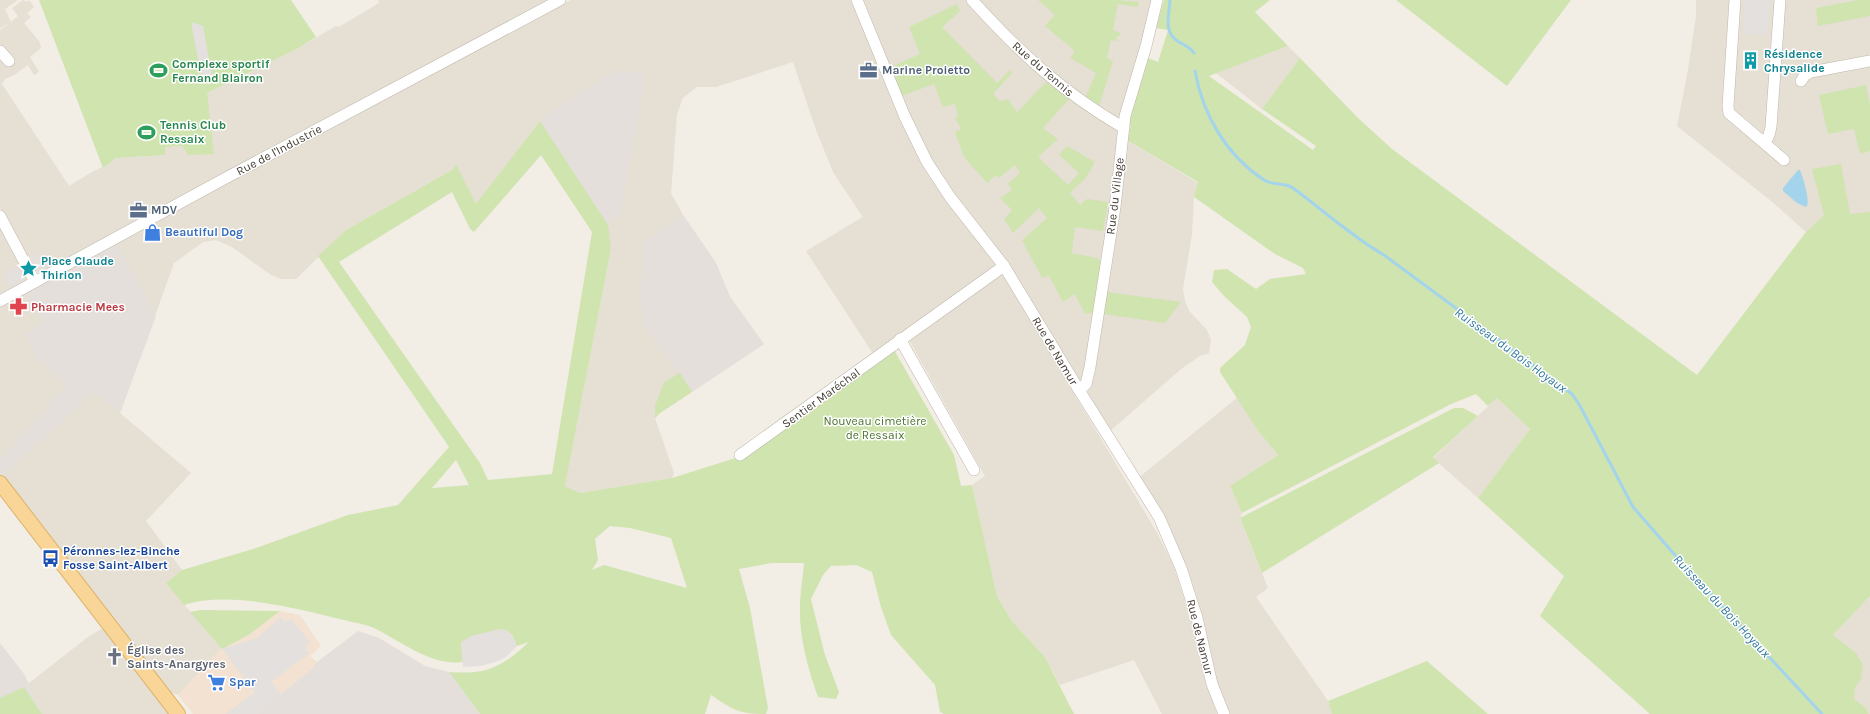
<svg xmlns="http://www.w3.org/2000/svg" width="1870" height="714" font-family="Karla,sans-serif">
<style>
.residential{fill:#e5dfd4}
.commercial{fill:#f3e2d1}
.industrial{fill:#e4dfda}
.green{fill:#d0e4b0;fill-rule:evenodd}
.parking{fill:#e3e0dd}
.water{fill:#a4d4ec}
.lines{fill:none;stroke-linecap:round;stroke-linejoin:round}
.stream{stroke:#a4d4ec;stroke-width:3}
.minor-casing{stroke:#c0b7ac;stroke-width:12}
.major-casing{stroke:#ddb268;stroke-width:16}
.minor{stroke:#fff;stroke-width:11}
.major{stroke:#f9d697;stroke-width:14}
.labels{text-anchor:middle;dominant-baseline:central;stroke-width:3;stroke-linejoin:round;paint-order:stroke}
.culture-label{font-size:12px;font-weight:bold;fill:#0d838f;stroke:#fff;text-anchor:start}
.leisure-label{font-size:12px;font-weight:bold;fill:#27864d;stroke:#fff;text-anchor:start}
.street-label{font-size:12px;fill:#443d35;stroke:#fff}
.service-label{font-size:12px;font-weight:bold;fill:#4e5e75;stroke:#fff;text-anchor:start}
.shop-label{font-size:12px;font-weight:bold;fill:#366cbe;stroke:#fff;text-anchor:start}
.health-label{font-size:12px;font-weight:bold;fill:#be3a42;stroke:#fff;text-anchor:start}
.park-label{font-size:12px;fill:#4c722c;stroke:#fff}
.transit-label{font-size:12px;font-weight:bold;fill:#164399;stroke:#fff;text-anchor:start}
.worship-label{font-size:12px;font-weight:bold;fill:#5b616d;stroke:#fff;text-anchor:start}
.water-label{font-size:13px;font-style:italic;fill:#327ba2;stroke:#fff}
</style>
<rect width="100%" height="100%" fill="#f2ede5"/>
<g class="residential">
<path d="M0,0H18L5,9L11,22L18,16L12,8L23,0L27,2L29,0L34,7L27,13L31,17L24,23L39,41L41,48L30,57L39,72L34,75L28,65L14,75L5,79L2,84L69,186L92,172L102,167L103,168L116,158L165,155V147L182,146L188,155L207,93L297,49L336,26L339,27L379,3L378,0H550L41,273L34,270L0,208V56L13,60L0,44V30L9,23L0,28Z"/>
<path d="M571,0H853L909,138L1009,285L1156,531L1174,567L1190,616L1210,693L1217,714H1162L1134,660L1060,685L1045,657L1011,620L997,596L972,485L985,476L904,331L874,355L806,251L863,217L833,172L816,130L793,62L716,87H697L683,98L677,114L671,193L683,215L716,263L730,297L764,344L660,413L655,418L674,473L672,478L580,493L565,486L611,249L540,121L476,205L456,164L452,170L346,230L296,279H281L271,275L232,247L216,240L203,242L174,263L120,413L191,473L146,521L182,570L166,583L222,649L178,695L172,693L118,628L0,476V306L538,16Z"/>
<path d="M863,0H1153L1141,51L1126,97L1115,156L1110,194L1112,199L1085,378L1079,384L953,196L920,141Z"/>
<path d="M1696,0H1870V240L1824,215L1806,232L1770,200L1677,126L1688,70L1696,16Z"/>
<path d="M1288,46L1300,58L1262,109L1216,73Z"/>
<path d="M1125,139L1198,183L1194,197L1192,234L1183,289L1185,301L1189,311L1207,330L1211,340L1209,353L1200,356L1181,369L1108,433L1087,395Z"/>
<path d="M0,224L27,277L26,282L0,296Z"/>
<path d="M1238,397L1259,432L1278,455L1230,486L1242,513L1240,519L1268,588L1256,597L1328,701L1332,714H1227L1220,699L1191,590L1137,479Z"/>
<path d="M1497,398L1530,429L1478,498L1433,458Z"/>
<path d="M1870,596V714H1816L1787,684Z"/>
<path d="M101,629H106L172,714H42L24,687L88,637Z"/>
</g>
<path class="commercial" d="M280,611L300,615L321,646L310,656L317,662L311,670L256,714H193L178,695L220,649L250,634Z"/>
<g class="industrial">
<path d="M619,70L646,73L621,211L608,225L540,121L546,115L598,81Z"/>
<path d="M683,215L716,263L730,297L764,344L692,392L644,325L640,298L645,241Z"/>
<path d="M117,244L156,316L120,413L94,392L1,478L0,461L65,386L37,359L24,334L43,323L27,291Z"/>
<path d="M358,631L379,638L425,666L449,672L480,714H256L311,670L317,662Z"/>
<path d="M0,643L24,674L34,694L12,714H0Z"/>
</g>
<g class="green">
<path d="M39,0H291L316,37L297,49L207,93L214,154L188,155L182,146L165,147V155L116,158L103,168Z"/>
<path d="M1038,0H1116L1139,2L1137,7L1118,4L1113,30L1120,33V36H1117L1116,41L1111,40L1107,58L1113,61L1099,107L1085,98L1096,73L1070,58L1075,51L1045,26L1055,15Z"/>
<path d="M1164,0H1270L1255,12L1288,46L1209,76L1313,150L1316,146L1262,109L1300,58L1358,118L1392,149L1697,375L1806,232L1824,215L1812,169L1841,164L1850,214L1870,212V596L1833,635L1856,653L1863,665L1861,679L1855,688L1854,699L1866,708L1868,714H1650L1540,616L1564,576L1478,498L1530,429L1497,398L1488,406L1476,394L1451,404L1242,513L1230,486L1278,455L1259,432L1220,372V368L1245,345L1251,327L1247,317L1223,295L1212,282L1214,270L1227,269L1256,289L1270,279L1306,274L1303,268L1275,254L1194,197L1198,182L1125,139V129L1148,58L1158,62L1168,30L1156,28Z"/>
<path d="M1396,0H1571L1507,86Z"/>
<path d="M1858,0H1870V16L1818,26L1816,8Z"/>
<path d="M957,4L960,11L942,27L997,83L1010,70L1012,73L993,94L1000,101L1008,99L1017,112L1046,82L1069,99L1043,128L1058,139L1038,157L1068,185L1079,173L1059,155L1067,146L1095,162L1085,179L1070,193L1080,205L1087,199L1108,202L1103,231L1075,227L1072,253L1097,258L1101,262L1095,312L1085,314L1075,294L1063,302L1049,276L1042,278L1022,240L1047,218L1039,208L1013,233L1004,219L1012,210L1000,198L1012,190L1008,184L1020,173L1015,165L1000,177L995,176L987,183L964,157L955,132L961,129L955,118L958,116L955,104L943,107L934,84L901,96L889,68L920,54L909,27Z"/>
<path d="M1866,85L1870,105V151L1860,154L1854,129L1828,134L1819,95Z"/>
<path d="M540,121L608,225L611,249L565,486L580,493L672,478L745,455L893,348L954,455L961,486L972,485L997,596L1011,620L1045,657L1074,714H944L940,712L935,685L891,635L881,607L872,572L856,565L831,566L823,575L811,599L825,655L839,692L836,699L818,697C808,669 799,637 800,607C800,592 803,578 804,563H772L739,569L750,608L768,708L766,714C739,714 733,710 711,695L705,714H480L449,672C487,675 502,667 529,642L517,646C515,641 512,633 507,631C498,627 471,638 461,642L463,662C431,666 404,643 376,629C367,624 354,623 344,620C300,609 228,590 184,605L166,583L182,570L253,549L348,515L398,505L449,447L318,256L346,230L452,170L456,164L476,204ZM541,155L592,232L552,474L488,480L480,463L339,262L452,192L470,229L474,232ZM456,460L469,485L433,488H432ZM610,526L630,528L671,538L687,588L604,565L592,570L598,560L595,539Z"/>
<path d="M1107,292L1181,302L1165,323L1104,314Z"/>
<path d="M680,373L692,392L660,413L655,418V406L664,382Z"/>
<path d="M1454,408H1463L1478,416L1433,457L1439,463L1262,573L1240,518Z"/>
<path d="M201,610L280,611L250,634L222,649L190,612Z"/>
<path d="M1427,661L1488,714H1332L1328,701Z"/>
<path d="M24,687L42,714H0V698Z"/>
</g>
<g class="parking">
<path d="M1745,0H1770L1767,35L1743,34Z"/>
<path d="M191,22L203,26L212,75L202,80Z"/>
<path d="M43,252L51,264L38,272L30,259Z"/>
<path d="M17,267L24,279L11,286L4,274Z"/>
<path d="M281,617L285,622L291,619L310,642L305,646L309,653L271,682L281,694L256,714H226L255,692L222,649L257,638Z"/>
<path d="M500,629L508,631L514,639L517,646L506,657L498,661L481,666L463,667L461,642L471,636Z"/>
</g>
<path class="water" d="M1798,170H1800C1803,178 1811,202 1806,207L1797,203L1783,191V188Z"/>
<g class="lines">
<g class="stream">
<path d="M1170,0C1169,16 1163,33 1179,42C1185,45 1191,48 1194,53"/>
<path d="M1195,71C1203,115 1226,155 1264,180C1273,186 1285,182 1293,188C1323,210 1351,236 1384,255L1572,394L1579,404L1633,507L1682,563L1822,714"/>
</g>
<defs>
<g id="minor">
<path d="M857,0L905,117L927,162L950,197L1004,266L1079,390L1159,517L1181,568L1197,618L1212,684L1224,714"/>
<path d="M972,0C1020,53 1062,92 1124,128"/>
<path d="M1735,0L1728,106L1729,113L1784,160"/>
<path d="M0,51L9,61"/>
<path d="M1801,81L1805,75L1811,72L1870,61"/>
<path d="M1765,143L1769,135L1771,127L1780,0"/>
<path d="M0,216L35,282"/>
<path d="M0,301L222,180L560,0"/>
<path d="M900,339L974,470"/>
<path d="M1079,390L1086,384L1090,367L1115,207L1125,116L1146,46L1157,0"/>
<path d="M740,455L1004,266"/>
</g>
<path id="major" d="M0,483L178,714"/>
</defs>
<use href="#minor" class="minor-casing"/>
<use href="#major" class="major-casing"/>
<use href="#minor" class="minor"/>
<use href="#major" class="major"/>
</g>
<defs>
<symbol id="building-bare" viewBox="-9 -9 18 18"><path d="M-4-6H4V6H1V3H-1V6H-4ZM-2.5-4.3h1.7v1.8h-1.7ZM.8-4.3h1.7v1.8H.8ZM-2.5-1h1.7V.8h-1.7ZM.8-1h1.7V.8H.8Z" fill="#0f9aa8" stroke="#fff" stroke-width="2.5" paint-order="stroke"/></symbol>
<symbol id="office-bare" viewBox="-9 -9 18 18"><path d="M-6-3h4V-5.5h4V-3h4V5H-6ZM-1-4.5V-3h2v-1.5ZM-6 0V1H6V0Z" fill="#5c6f8a" stroke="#fff" stroke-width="2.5" paint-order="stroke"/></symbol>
<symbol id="stadium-bare" viewBox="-9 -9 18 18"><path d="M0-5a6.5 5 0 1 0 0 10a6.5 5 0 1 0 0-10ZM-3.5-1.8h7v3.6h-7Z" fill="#2e9e5b" stroke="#fff" stroke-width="2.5" paint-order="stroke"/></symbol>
<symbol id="shop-bare" viewBox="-9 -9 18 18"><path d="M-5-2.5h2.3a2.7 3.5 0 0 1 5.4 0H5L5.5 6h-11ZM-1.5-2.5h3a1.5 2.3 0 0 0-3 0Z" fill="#3f7fe0" stroke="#fff" stroke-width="2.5" paint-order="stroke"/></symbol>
<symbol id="sight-bare" viewBox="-9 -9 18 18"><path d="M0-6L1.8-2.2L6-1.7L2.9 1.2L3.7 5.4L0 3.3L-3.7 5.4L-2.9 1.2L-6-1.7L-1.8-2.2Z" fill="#0f9aa8" stroke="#fff" stroke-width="2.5" paint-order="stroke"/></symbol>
<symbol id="pharmacy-bare" viewBox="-9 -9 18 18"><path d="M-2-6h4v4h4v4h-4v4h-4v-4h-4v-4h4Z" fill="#e0444e" stroke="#fff" stroke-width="2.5" paint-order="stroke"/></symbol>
<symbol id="bus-bare" viewBox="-9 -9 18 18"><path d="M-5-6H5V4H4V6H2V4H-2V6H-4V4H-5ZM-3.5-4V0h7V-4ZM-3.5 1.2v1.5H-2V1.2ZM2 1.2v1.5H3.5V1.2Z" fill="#1a4fb4" stroke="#fff" stroke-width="2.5" paint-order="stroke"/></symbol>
<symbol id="church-bare" viewBox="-9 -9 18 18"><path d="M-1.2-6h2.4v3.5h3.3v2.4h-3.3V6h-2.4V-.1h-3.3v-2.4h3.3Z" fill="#6b7280" stroke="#fff" stroke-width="2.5" paint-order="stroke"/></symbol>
<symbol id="supermarket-bare" viewBox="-9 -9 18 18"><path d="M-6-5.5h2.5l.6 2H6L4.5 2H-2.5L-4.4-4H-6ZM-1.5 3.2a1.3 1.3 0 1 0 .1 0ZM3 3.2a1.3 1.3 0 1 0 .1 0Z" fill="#3f7fe0" stroke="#fff" stroke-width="2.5" paint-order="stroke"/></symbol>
</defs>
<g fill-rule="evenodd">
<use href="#building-bare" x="1738" y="48" width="25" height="25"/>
<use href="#office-bare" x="856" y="58" width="25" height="25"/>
<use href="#stadium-bare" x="146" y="58" width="25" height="25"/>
<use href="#stadium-bare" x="134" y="120" width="25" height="25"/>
<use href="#office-bare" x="126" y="198" width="25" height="25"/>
<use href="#shop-bare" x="140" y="220" width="25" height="25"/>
<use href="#sight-bare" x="16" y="256" width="25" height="25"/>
<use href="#pharmacy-bare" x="6" y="294" width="25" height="25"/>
<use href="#bus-bare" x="38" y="546" width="25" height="25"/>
<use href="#church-bare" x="102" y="644" width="25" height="25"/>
<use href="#supermarket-bare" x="204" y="670" width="25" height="25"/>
</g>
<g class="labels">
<g class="culture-label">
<text x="1764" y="54">Résidence<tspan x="1764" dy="14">Chrysalide</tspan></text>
<text x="41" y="261">Place Claude<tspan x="41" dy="14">Thirion</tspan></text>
</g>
<g class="leisure-label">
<text x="172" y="64">Complexe sportif<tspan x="172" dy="14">Fernand Blairon</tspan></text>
<text x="160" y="125">Tennis Club<tspan x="160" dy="14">Ressaix</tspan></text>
</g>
<g class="street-label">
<text transform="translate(1043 69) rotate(41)">Rue du Tennis</text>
<text transform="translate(279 150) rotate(-28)">Rue de l'Industrie</text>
<text transform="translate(1115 196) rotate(-83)">Rue du Village</text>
<text transform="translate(1055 351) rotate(59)">Rue de Namur</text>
<text transform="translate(821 398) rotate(-36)">Sentier Maréchal</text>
<text transform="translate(1200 637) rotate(76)">Rue de Namur</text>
</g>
<g class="service-label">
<text x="882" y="70">Marine Proietto</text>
<text x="151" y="210">MDV</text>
</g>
<g class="shop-label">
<text x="165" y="232">Beautiful Dog</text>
<text x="229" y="682">Spar</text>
</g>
<g class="health-label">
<text x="31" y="307">Pharmacie Mees</text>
</g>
<g class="park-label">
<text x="875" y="421">Nouveau cimetière<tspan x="875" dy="14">de Ressaix</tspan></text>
</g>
<g class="transit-label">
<text x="63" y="551">Péronnes-lez-Binche<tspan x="63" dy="14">Fosse Saint-Albert</tspan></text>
</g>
<g class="worship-label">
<text x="127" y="650">Église des<tspan x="127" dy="14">Saints-Anargyres</tspan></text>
</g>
<g class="water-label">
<text transform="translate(1511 350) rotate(36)">Ruisseau du Bois Hoyaux</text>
<text transform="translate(1722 606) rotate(47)">Ruisseau du Bois Hoyaux</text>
</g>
</g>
</svg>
